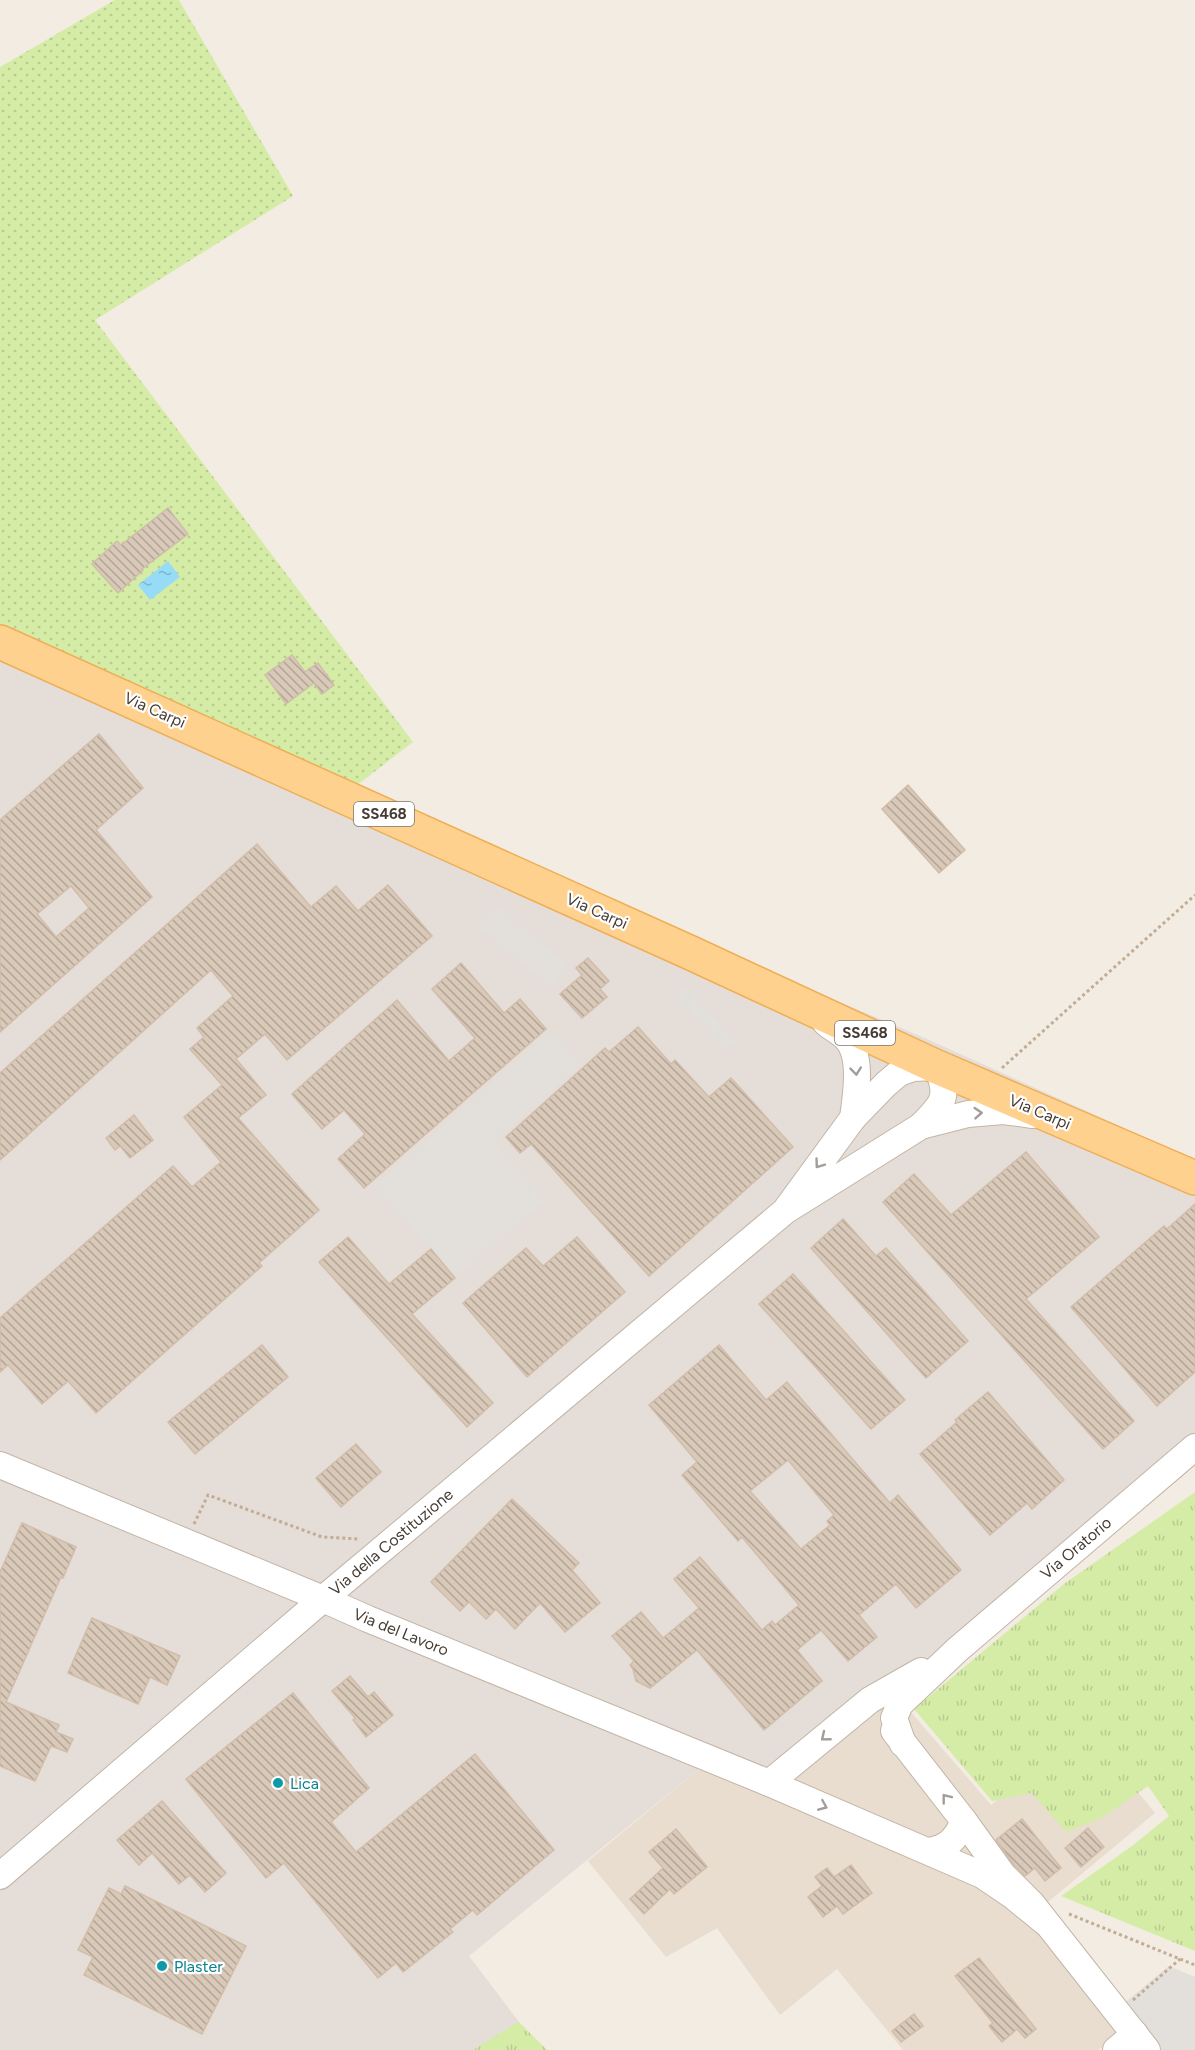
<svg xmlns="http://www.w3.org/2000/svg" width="1195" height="2050" font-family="Figtree,sans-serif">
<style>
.residential{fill:#e8ddcf}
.industrial{fill:#e5ddd7}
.grass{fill:url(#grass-tufts)}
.park{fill:url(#park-dots)}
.parking{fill:#e3dfdb}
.water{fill:url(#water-ripples)}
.building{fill:url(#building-back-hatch);stroke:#d1bda9;stroke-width:1.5;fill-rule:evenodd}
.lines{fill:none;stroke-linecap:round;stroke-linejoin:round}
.minor-casing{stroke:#c2b5a7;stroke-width:28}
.major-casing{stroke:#efae54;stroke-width:36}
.path{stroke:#c2ac94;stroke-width:3;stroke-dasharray:3 3;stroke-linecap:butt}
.minor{stroke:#fff;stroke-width:26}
.major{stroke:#ffd18f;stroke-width:33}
.oneway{stroke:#a29d98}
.culture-dot{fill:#0f9aa8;stroke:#fff;stroke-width:2}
.labels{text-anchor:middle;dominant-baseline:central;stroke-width:4.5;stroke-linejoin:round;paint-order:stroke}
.shield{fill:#fff;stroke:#7d7670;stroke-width:1.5}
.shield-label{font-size:15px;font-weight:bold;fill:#453b32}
.street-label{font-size:16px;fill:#453b32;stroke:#fff}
.culture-label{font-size:16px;fill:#0d838f;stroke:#fff;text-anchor:start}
</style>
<defs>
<pattern id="grass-tufts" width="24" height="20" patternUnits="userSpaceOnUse" patternTransform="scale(1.5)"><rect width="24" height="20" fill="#d5eca6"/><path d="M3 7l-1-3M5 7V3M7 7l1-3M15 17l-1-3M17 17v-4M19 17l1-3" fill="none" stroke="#b8cb8f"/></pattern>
<pattern id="park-dots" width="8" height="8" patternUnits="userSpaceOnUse" patternTransform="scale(1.5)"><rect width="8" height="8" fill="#d5eca6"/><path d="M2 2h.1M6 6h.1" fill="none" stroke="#b8cb8f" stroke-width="1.8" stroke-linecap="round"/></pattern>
<pattern id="water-ripples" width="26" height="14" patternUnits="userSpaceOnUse" patternTransform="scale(1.5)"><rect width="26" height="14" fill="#97dcf7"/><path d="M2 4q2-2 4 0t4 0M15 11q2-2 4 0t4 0" fill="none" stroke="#7db4c9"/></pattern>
<pattern id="building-back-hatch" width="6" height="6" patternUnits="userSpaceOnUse" patternTransform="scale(1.5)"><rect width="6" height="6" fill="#d9c9b9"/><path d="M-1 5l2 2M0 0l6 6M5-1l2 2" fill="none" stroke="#b2a497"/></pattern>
</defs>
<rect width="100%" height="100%" fill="#f3ece2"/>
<path class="residential" d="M897,1696L991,1805L1084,1725L1155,1813L1048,1902L1131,2027L1098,2050H903L837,1969L780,2015L717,1928L666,1957L588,1861L710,1760Z"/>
<path class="industrial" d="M0,633L673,931L927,1039L1195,1160V1458L780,1792L710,1760L469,1956L519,2022L473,2050H0Z"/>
<g class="grass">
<path d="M1195,1492V1951L1061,1896L1132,1846L1169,1816L1148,1786L1103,1817L1067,1832L1031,1793L992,1801L914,1709L1064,1584Z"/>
<path d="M519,2022L547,2050H473L518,2022Z"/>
</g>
<path class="park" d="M115,0H179L293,196L95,320L413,742L352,789L0,633V67Z"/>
<g class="parking">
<path d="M496,904L568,965L550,987L477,926Z"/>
<path d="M685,984L736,1041L725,1051L674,994Z"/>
<path d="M551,1031L580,1065L494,1141L546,1200L456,1278L375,1186Z"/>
<path d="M1169,1966L1195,1977V2050H1156L1122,2005Z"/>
</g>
<path class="water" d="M168,561L180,577L150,600L138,585Z"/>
<g class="building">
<path d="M168,508L188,534L142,569L143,570L118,593L92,564L117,541L121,545Z"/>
<path d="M292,655L305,672L318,663L334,685L322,694L314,683L286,704L265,675Z"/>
<path d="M99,734L143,788L96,830L152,897L0,1032V820ZM71,886L89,908L56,937L37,914Z"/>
<path d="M908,785L965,850L939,873L882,809Z"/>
<path d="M257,844L311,907L336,886L358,911L388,885L432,936L287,1060L265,1034L236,1059L266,1095L238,1118L319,1210L259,1263L262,1266L96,1413L68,1381L42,1404L8,1365L0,1372V1318L173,1166L192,1187L221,1162L184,1117L222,1085L190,1049L204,1037L197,1028L233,996L211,970L0,1160V1073Z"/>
<path d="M588,958L609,981L600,989L607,997L582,1018L560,994L582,975L576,968Z"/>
<path d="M461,963L504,1013L520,999L546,1029L364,1188L338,1159L365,1134L344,1110L322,1129L292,1094L397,1000L449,1061L475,1038L432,989Z"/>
<path d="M638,1027L671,1064L675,1060L709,1097L731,1078L793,1147L649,1276L531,1144L520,1153L506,1137L605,1048L609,1052Z"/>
<path d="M134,1115L153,1140L130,1158L120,1146L115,1150L106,1138Z"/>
<path d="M1026,1152L1099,1237L1026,1299L1134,1421L1103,1449L883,1202L914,1174L951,1215Z"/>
<path d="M1195,1204V1372L1157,1406L1071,1307L1164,1226L1167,1229Z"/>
<path d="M843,1219L876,1256L886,1248L968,1341L926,1378L811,1248Z"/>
<path d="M348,1237L389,1284L431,1249L455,1278L412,1314L493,1403L467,1427L319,1262Z"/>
<path d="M577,1237L625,1292L527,1377L463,1303L526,1248L543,1266Z"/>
<path d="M793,1274L905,1400L871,1429L759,1304Z"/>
<path d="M262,1345L288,1377L195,1454L168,1422Z"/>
<path d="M719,1345L766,1400L787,1382L890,1503L898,1495L961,1570L916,1608L896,1584L859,1615L877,1637L848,1661L821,1630L797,1650L822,1681L764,1730L697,1650L650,1688L636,1681L633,1669L630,1665L634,1661L612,1636L641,1612L663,1638L699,1608L674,1579L700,1557L762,1630L772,1621L775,1625L799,1605L742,1537L738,1541L682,1475L697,1462L649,1405ZM788,1460L834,1515L827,1521L830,1525L801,1549L750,1491Z"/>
<path d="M988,1392L1064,1480L1032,1509L1027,1503L990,1535L920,1454L957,1422L955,1420Z"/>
<path d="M356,1444L381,1472L341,1507L316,1478Z"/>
<path d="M512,1499L579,1563L572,1570L600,1603L565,1632L540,1603L515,1629L496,1609L486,1619L469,1602L460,1611L431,1582Z"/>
<path d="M22,1523L76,1547L63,1578L61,1577L6,1702L59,1725L56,1732L73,1739L67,1752L51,1746L35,1781L0,1766V1572Z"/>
<path d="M92,1618L180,1656L167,1685L150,1677L138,1704L68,1673Z"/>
<path d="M350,1676L368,1697L374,1692L393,1715L366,1737L353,1720L355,1718L332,1691Z"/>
<path d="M293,1693L369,1788L331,1822L356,1852L475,1754L554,1850L477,1915L473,1910L450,1929L453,1932L403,1972L396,1963L378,1978L284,1863L266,1878L186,1779Z"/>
<path d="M162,1801L226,1873L205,1892L190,1875L179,1884L152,1853L139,1865L117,1840Z"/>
<path d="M1022,1819L1061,1868L1045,1881L1035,1868L1025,1876L1014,1865L996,1840Z"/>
<path d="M1088,1828L1104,1847L1081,1867L1065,1848Z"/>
<path d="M676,1829L707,1867L674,1894L670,1889L644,1914L630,1899L663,1868L649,1852Z"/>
<path d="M851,1865L872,1893L843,1914L837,1906L823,1917L808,1897L822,1886L815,1877L827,1868L834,1877Z"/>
<path d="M125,1886L246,1946L202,2034L84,1975L93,1957L78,1950L109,1888L121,1894Z"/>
<path d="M979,1958L1036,2029L1025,2038L1017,2029L1002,2042L989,2026L993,2023L955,1976Z"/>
<path d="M914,2014L923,2026L901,2042L892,2031Z"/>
</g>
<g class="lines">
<defs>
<g id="minor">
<path d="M826,1023C832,1028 840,1032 846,1038C863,1055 856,1096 853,1118"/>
<path d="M921,1126L968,1114L1003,1111L1033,1115"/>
<path d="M0,1465L323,1599L368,1619L769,1783L982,1875L1013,1896L1046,1923"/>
<path d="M894,1731L964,1821C956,1839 948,1848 928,1851"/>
<path d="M903,1744L894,1718L900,1704L957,1650L1195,1447"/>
<path d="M769,1783L870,1700L921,1671"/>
<path d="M964,1821L1003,1875L1032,1904L1147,2050"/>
<path d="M0,1876L323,1599L785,1211L921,1126C943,1104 950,1097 937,1067L913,1068L899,1073L886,1084L853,1118L785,1211"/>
<path d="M1116,2050L1135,2034"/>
</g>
<path id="major" d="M0,642L691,953L937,1067L1195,1178"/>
</defs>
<use href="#minor" class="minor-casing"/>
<use href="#major" class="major-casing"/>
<g class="path">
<path d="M1002,1068L1195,895"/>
<path d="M194,1524L208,1495L322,1537L359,1539"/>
<path d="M1069,1914L1195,1965"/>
<path d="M1133,2000L1180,1959"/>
</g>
<use href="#minor" class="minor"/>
<use href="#major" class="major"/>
</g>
<defs><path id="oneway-chevron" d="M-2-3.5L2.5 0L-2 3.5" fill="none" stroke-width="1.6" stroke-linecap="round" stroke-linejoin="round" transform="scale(1.5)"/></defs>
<g class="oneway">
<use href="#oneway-chevron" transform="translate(856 1071) rotate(84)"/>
<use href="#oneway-chevron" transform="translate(978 1113) rotate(-4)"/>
<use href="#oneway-chevron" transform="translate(819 1164) rotate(126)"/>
<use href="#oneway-chevron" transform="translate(825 1737) rotate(141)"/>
<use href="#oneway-chevron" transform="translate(946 1798) rotate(-128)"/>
<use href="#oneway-chevron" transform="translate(823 1806) rotate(23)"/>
</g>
<g class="culture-dot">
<circle cx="278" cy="1783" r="6"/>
<circle cx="162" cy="1966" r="6"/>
</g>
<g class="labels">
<g class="shield">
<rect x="354" y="802" width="60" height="24" rx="4.5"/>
<rect x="835" y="1021" width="60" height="24" rx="4.5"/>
</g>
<g class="shield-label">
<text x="384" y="814">SS468</text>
<text x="865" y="1033">SS468</text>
</g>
<g class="street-label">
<text transform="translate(155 710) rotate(24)">Via Carpi</text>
<text transform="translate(597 911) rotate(24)">Via Carpi</text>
<text transform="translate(1040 1112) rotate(23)">Via Carpi</text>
<text transform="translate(391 1542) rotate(-40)">Via della Costituzione</text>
<text transform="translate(1076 1548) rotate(-40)">Via Oratorio</text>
<text transform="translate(401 1632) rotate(22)">Via del Lavoro</text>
</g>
<g class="culture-label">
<text x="290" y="1783">Lica</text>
<text x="174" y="1966">Plaster</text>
</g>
</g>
</svg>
